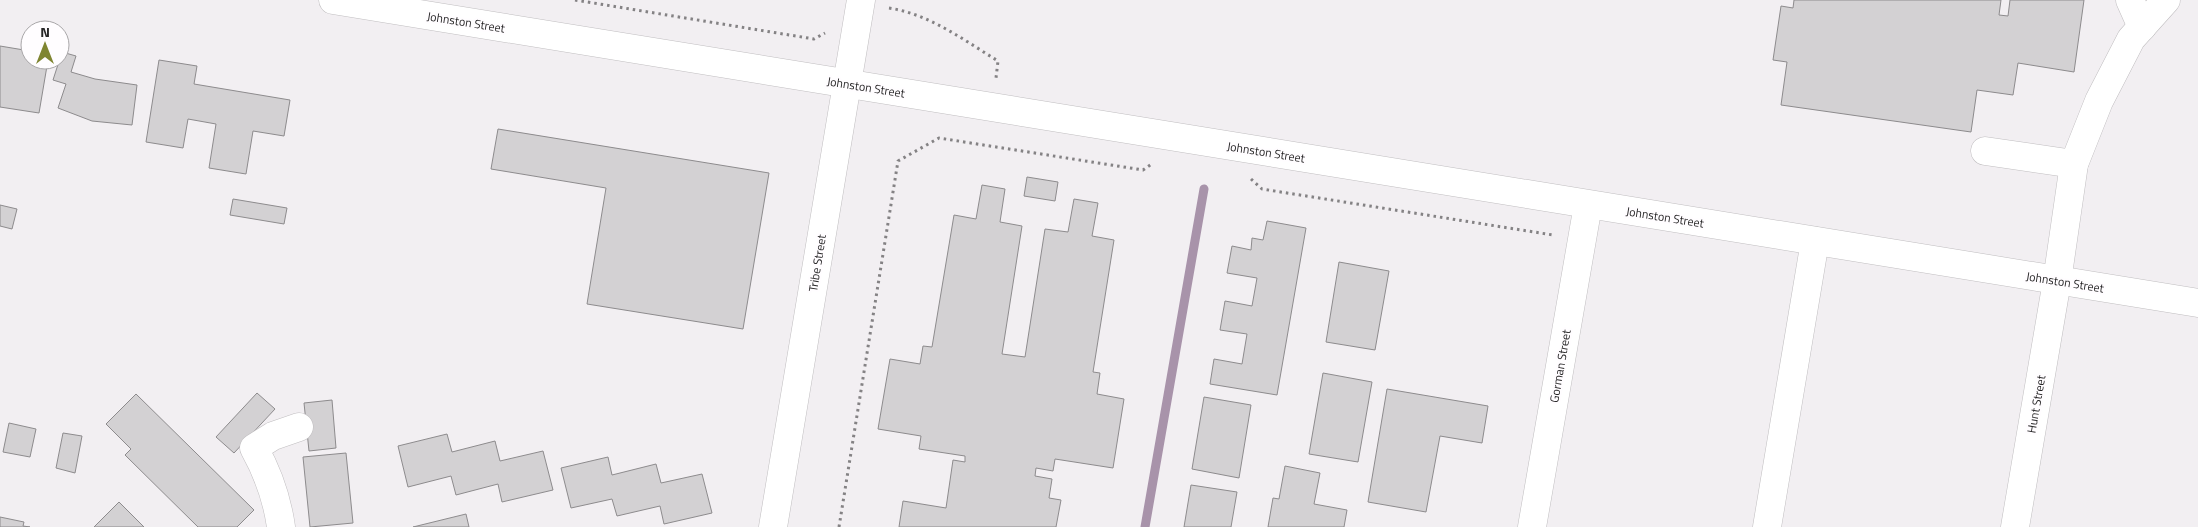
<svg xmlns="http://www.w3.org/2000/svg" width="2198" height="527" font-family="'Titillium Web',sans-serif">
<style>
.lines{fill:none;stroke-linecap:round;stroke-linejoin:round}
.stream{stroke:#a893aa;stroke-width:9}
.building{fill:#d3d1d3;stroke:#8d8b8d}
.minor-casing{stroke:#c0bec0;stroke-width:29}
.path{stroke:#848284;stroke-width:3;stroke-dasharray:2.5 4;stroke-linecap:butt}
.minor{stroke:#fff;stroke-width:28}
.labels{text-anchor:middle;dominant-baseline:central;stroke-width:4.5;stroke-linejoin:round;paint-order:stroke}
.street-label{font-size:12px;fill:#282728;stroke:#fffdff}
</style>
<rect width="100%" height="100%" fill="#f2eff2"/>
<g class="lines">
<path class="stream" d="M1145,527L1204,189"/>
</g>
<g class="building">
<path d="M1794,0H2001L1999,15L2008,16L2010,0H2084L2074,72L2018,63L2013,95L1977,90L1971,132L1781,105L1787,62L1773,60L1781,6L1793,8Z"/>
<path d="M0,46L30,51V60H48L39,113L0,107Z"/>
<path d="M62,52L76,56L71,72L95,79L137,85L132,125L92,121L58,108L66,84L53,80Z"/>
<path d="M159,60L197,66L194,84L290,100L284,136L253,131L246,174L209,168L216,124L188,119L183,148L146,142Z"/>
<path d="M498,129L769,173L743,329L587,304L606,188L491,169Z"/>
<path d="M1027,177L1058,182L1055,201L1024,196Z"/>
<path d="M982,185L1005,189L1000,222L1022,226L1002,354L1025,357L1045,229L1068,232L1074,199L1098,203L1092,236L1114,240L1093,372L1100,373L1097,394L1124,399L1113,468L1055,459L1053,471L1036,468L1035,476L1052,479L1049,498L1061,500L1056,527H899L903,501L946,508L953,460L965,462V456L919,449L921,436L878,429L890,359L920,364L923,346L932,347L954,215L976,219Z"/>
<path d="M233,199L287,208L284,224L230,215Z"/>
<path d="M0,205L17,209L12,229L0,226Z"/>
<path d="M1267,221L1306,228L1277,395L1210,384L1214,359L1242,364L1247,334L1220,330L1225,301L1252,306L1257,278L1227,273L1232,246L1251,250L1252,238L1263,240Z"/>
<path d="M1339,262L1389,271L1375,350L1326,342Z"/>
<path d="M1323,373L1372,382L1358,462L1309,454Z"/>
<path d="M1387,389L1488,406L1482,443L1440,436L1426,512L1368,502Z"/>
<path d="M257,393L275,409L234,453L216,437Z"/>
<path d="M136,394L254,510L237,527H198L125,455L131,449L106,424Z"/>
<path d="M1204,397L1251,405L1239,478L1192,469Z"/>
<path d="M332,400L336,448L309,451L304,403Z"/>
<path d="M9,423L36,429L30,457L3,452Z"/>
<path d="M63,433L82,436L75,473L56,468Z"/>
<path d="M447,434L452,452L495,441L500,461L543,451L553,490L502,502L498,484L456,495L451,476L408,487L398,446Z"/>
<path d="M346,453L353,523L310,527L303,457Z"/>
<path d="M608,457L612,475L656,464L661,483L702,474L712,513L664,524L660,506L617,516L612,499L571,508L561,468Z"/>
<path d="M1285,466L1320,473L1314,504L1347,510L1344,527H1268L1273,498L1279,499Z"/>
<path d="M1191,485L1237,492L1231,527H1184Z"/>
<path d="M119,502L144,527H94Z"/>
<path d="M466,514L469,527H413Z"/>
<path d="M0,517L24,522L23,526L30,527H0Z"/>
</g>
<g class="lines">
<defs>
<g id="minor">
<path d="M333,0L2198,303"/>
<path d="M2130,0L2142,27"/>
<path d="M1985,151L2074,164"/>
<path d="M281,527C277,498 268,473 254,448L273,436L299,427"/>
<path d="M773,527L861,0"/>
<path d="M1532,527L1588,205"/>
<path d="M1767,527L1815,241"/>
<path d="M2015,527L2057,281L2074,164L2099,101L2131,39L2166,0"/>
</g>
</defs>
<use href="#minor" class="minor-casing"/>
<g class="path">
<path d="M575,0L814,39L825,33"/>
<path d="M889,8C929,14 964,40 998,61L996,78"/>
<path d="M1251,179L1262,189L1553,235"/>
<path d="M839,527L898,161L939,138L1143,170L1153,163"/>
</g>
<use href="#minor" class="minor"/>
</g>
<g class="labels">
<g class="street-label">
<text transform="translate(466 22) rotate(9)">Johnston Street</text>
<text transform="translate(866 87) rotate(9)">Johnston Street</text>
<text transform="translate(1266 152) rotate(9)">Johnston Street</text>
<text transform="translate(1665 217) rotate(9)">Johnston Street</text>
<text transform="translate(817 263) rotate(-81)">Tribe Street</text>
<text transform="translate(2065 282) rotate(9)">Johnston Street</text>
<text transform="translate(1560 366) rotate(-80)">Gorman Street</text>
<text transform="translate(2036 404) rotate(-80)">Hunt Street</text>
</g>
</g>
<g transform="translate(45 45)"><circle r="24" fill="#fffdff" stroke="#a9a7a9"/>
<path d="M0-4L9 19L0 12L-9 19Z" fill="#7f8531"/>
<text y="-8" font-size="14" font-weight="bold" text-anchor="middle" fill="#282728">N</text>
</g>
</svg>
